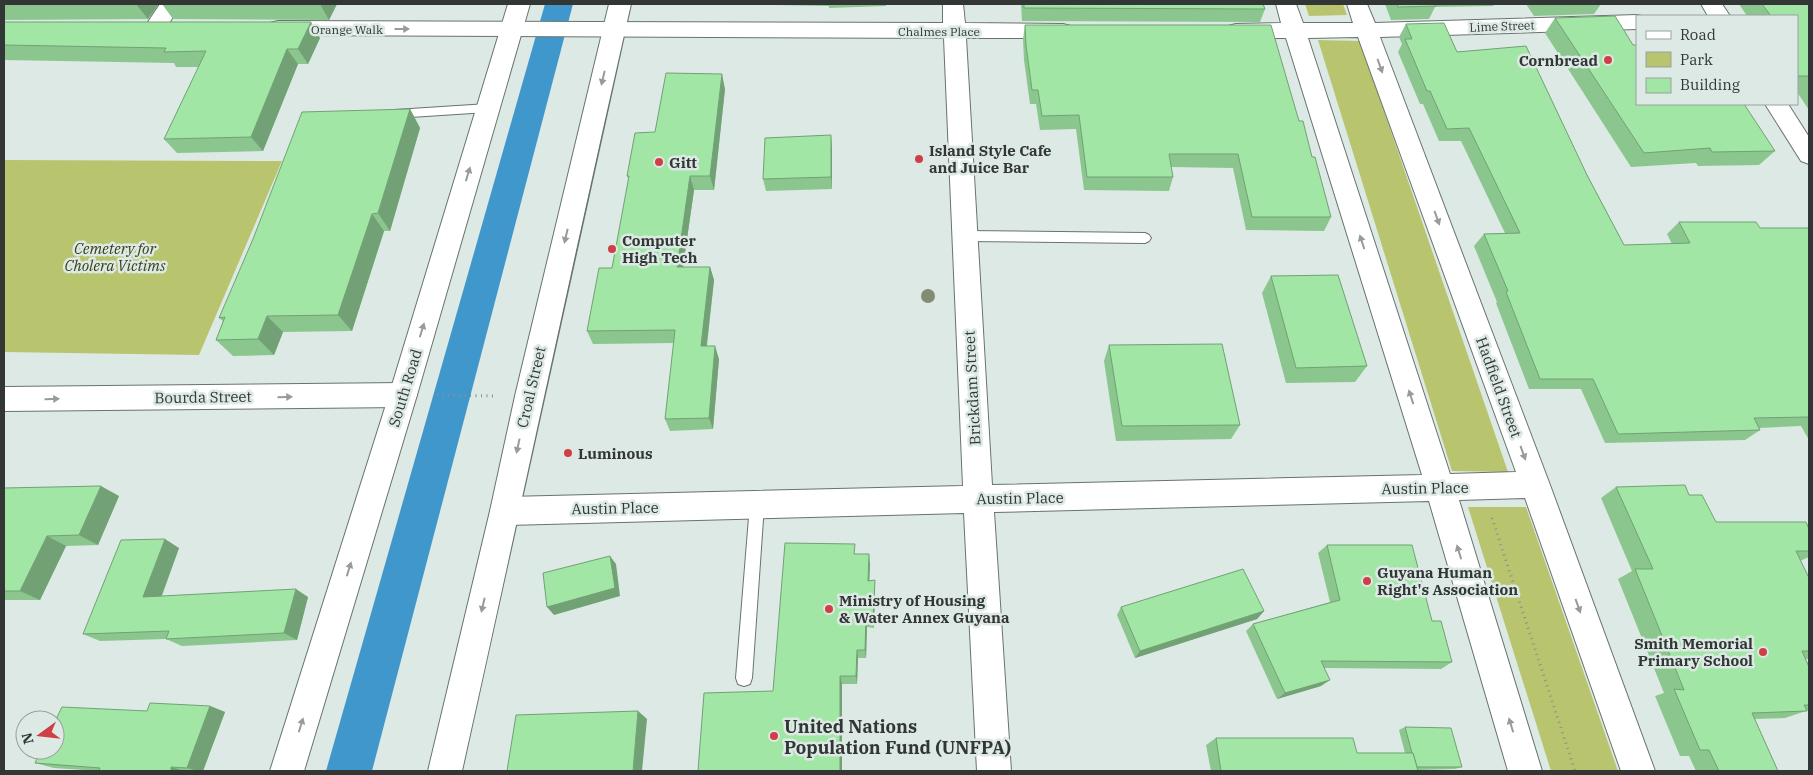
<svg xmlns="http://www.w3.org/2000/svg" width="1813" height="775" font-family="'IBM Plex Serif',serif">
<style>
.green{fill:#b9c46e}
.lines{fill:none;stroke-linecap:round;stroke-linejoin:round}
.canal{fill:#4097cb;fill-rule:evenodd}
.lane-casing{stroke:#68736f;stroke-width:2}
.street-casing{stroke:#68736f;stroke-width:2}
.secondary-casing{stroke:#68736f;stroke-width:2}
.path{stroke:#89928f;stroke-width:3;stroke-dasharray:1 4.5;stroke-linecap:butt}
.lane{fill:#fff;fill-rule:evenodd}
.street{fill:#fff;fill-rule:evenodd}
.secondary{fill:#fff;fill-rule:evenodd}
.tree{fill:#838b75}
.wall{fill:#8ac68e}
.shaded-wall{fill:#71a174}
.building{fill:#a1e6a5;stroke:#71a174}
.oneway{fill:#989b9a}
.poi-dot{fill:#cf3f46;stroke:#dde9e5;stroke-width:2}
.labels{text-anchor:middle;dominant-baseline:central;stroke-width:5;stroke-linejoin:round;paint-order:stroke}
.far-street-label{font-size:12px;fill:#323735;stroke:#dde9e5}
.poi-label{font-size:15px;font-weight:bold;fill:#323735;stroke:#dde9e5;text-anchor:start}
.park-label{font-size:15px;font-style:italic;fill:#3a3e19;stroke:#dde9e5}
.street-label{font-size:15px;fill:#323735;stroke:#dde9e5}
.near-poi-label{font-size:18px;font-weight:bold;fill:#323735;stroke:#dde9e5;text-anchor:start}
</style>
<rect width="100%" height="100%" fill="#dde9e5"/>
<g class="green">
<path d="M1305,4H1343L1347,15L1309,16Z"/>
<path d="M1318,40L1360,41L1508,472L1452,471Z"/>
<path d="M4,160L282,161L199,355L4,352Z"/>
<path d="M1468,507H1526L1618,771H1551Z"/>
</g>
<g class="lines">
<path class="canal" d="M545,4H573L372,771H326Z"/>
<defs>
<g id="lane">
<path d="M488,104L494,108L488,112L395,118L389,114L395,110Z"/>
<path d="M964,231L1145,233L1149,235L1151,238L1149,241L1145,243L964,241L960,239L958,236L960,233Z"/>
<path d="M757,498L762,500L764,505L752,678L750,684L744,686L738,684L736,678L750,505L752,500Z"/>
</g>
<g id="street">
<path d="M160,4H181L163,33L155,35L147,33L144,28Z"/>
<path d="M943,4H963L965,23L1063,24L1071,26L1074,31L1071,36L1063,38H966L992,485L1422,475L1286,38H1236L1228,36L1225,31L1228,26L1236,24L1281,23L1276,4H1296L1303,23H1353L1347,4H1367L1375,23L1637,15L1642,16H1637V29L1380,37L1550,485L1655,771H1621L1525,498L1459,500L1542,771H1508L1429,501L994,512L1011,771H977L964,513L505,525L495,521L490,511L495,501L505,497L963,486L944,38L278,35L270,33L267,28L270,23L278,21L943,23ZM1358,37L1516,472L1450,474L1308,38Z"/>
<path d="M1701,4H1722L1730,16H1708Z"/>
<path d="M1765,104H1788L1809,137V164L1801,161Z"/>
<path d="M403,383L413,387L417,395L413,403L403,407L4,411V387Z"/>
</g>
<g id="secondary">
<path d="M508,4H530L417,395L304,771H270L389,395Z"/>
<path d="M609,4H631C573,259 519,515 462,771H428L490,511L515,396Z"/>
</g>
</defs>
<use href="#lane" class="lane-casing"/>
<use href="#street" class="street-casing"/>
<use href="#secondary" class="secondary-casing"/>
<g class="path">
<path d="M437,395L496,396"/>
<path d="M1492,518L1575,771"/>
</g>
<use href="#lane" class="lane"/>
<use href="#street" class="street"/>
<use href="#secondary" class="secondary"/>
</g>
<circle class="tree" cx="928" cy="296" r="7"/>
<g class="wall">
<path d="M4,4H159L148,19L4,20Z"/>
<path d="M162,4H337L329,20L173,19Z"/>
<path d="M774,4H886V6L829,8V6L774,5Z"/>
<path d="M1021,4H1263L1265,9L1260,22L1022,21Z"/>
<path d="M1385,4H1495L1493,6L1435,7L1429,19L1391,20Z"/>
<path d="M1526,4H1601L1594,14L1534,16Z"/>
<path d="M1739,4H1809V110L1797,92V16H1747Z"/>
<path d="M1555,18L1633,45L1775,151L1759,165L1698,166L1696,163L1631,167L1545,33Z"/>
<path d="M4,22L320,38L308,64H298L263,151L177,153L164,139L199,67H176L174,63L4,60Z"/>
<path d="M1406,24L1457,52L1587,175L1624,245L1672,244L1667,234L1679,222L1760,228H1809V440L1801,426L1759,428L1760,430L1745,440L1605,443L1581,389H1529L1496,303L1497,302L1474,246L1484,234L1505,233L1461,141H1439L1423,104H1420L1398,52L1402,44L1399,37Z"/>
<path d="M1025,25L1299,121L1312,157L1331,217L1324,231L1246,230L1233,168L1171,167L1173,177L1169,191L1084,190L1076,129L1040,130L1036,104H1030L1024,60L1023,39Z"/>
<path d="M725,89L714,190H694L683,267H710L714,280L707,346L719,359L713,429L670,431L665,419L674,343L593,344L587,331L612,268L629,180L627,176L655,132Z"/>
<path d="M410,109L420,128L390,231H384L352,331L283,332L274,355L233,356L216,340L223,321L219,318Z"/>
<path d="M832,148V189L766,191L763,179Z"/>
<path d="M1271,276L1367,366L1355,382L1286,383L1262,293Z"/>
<path d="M1109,345L1240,425L1231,439L1116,441L1104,361Z"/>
<path d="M1616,487L1689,495L1716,522L1809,529V557L1800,561L1809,578V659H1805L1809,667V710L1785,718L1754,719L1778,771H1696L1689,756H1680L1655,696L1664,693L1618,579L1632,571L1601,498Z"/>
<path d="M4,488L119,496L98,545L66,546L40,600H4Z"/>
<path d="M1327,545L1432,621L1452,662L1441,669L1324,668L1321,686L1277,699L1246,631L1253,624L1330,602L1318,553Z"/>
<path d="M179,548L162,596L308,597L297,640L182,646L166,639L100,641L83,634Z"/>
<path d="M856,554L870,564L869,581L875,590L874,628L867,627L866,658H858L857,684H842V771H698L773,691Z"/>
<path d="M1121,607L1264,611L1257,619L1135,658L1117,615Z"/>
<path d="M210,706L225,712L203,771H99L54,768L35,763L147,711Z"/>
<path d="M1405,727L1462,767L1455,769L1418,770V771H1211L1206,745L1216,738L1357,753H1405L1399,730Z"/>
</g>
<g class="shaded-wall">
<path d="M136,4H159L148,19Z"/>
<path d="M320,4H337L329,20Z"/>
<path d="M311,22L320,38L308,64L298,49Z"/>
<path d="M287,49L298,64L263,151L251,137Z"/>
<path d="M722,74L725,89L714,190L710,176Z"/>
<path d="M410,109L420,128L390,231L378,213Z"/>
<path d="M831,135L832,148V189L831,177Z"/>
<path d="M690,176L694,190L681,281L677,267Z"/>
<path d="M372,214L384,231L352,331L338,315Z"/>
<path d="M710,267L714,280L705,359L701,346Z"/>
<path d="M267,316L283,332L274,355L258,339Z"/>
<path d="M715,346L719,359L713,429L709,418Z"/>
<path d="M101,486L119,496L98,545L79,535Z"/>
<path d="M47,536L66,546L40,600L20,591Z"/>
<path d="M165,539L179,548L158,605L143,597Z"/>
<path d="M869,554L870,564L869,591L868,581Z"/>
<path d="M610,556L616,564L620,596L554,615L547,607Z"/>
<path d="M875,580V590L874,628L873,618Z"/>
<path d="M296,589L308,597L297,640L284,633Z"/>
<path d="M1264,611L1257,619L1135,658L1140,651Z"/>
<path d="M866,618L867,627L866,658L865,650Z"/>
<path d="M857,650L858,658L857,684L856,676Z"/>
<path d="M840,676L842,684V771H840Z"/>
<path d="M1330,680L1321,686L1277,699L1285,693Z"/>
<path d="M210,706L225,712L203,771H198L187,768Z"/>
<path d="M638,711L647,719L642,771H633Z"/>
<path d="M171,767L185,771H171Z"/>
</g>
<g class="building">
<path d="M1024,4H1263L1265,9L1024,8Z"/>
<path d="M1397,4H1435L1436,6L1398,7Z"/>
<path d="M1762,4H1809V76H1797V16H1771Z"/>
<path d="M1615,16L1633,45H1637V104H1744L1775,151L1712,152L1710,148L1644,153L1555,18Z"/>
<path d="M4,22H311L298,49H287L251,137L164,139L206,51L164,52L166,48L4,45Z"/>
<path d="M1444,23L1457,52L1526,46L1587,175L1624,245L1690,243L1679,222H1756L1760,228H1809V417L1754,418L1760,430L1618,434L1593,379H1540L1506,292L1508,291L1484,234L1520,233L1469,128L1447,129L1430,91H1427L1405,39H1412L1406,24Z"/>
<path d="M1025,25H1271L1299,121H1303L1312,157H1315L1331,217H1252L1238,154H1169L1173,177H1087L1079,115L1042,116L1038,90H1032L1026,45Z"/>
<path d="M666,73L722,74L710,176H690L677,267H710L701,346H715L709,418L665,419L675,330L587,331L599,268H612L629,176H627L635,133L655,132Z"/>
<path d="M410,109L378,213L372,214L338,315L267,316L258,339L216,340L225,317L219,318L253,239L302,112Z"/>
<path d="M831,135V177L763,179L765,138Z"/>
<path d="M1338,275L1367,366L1296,368L1271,276Z"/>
<path d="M1222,344L1240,425L1122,426L1109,345Z"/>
<path d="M1685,485L1689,495H1702L1716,522H1806L1809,529V551H1796L1809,578V651H1802L1809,667V705H1804L1807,711L1752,713L1778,771H1719L1709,750H1700L1674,689L1684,690L1635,569H1653L1616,487Z"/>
<path d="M101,486L79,535L47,536L20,591H4V488Z"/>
<path d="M165,539L143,597L296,589L284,633L166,639L169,631L83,634L121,540Z"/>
<path d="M785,543L855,544L854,554H869L868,581L875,580L873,618H866L865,650H857L856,676H840V771H698L704,693L773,691Z"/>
<path d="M1327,545H1412L1432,621H1441L1452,662L1321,661L1330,680L1285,693L1253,624L1340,600Z"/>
<path d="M610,556L615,588L547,607L543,573Z"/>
<path d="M1243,569L1264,611L1140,651L1121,607Z"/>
<path d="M150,703L210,706L187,768L171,767V771H99L100,768L35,763L41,750H55V721L62,707L147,711Z"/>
<path d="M638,711L633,771H507L516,715Z"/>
<path d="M1405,727L1451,728L1462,767H1417L1413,753H1412Z"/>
<path d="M1216,738H1353L1357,753H1413L1418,771H1221Z"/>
</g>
<defs><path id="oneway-solid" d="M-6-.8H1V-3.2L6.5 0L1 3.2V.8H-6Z" transform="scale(1.25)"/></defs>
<g class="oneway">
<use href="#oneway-solid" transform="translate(402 29)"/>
<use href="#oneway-solid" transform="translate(1380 66) rotate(70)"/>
<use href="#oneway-solid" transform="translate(603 78) rotate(103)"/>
<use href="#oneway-solid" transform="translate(468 174) rotate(-73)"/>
<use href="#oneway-solid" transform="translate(1437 218) rotate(70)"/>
<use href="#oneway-solid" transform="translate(566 236) rotate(103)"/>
<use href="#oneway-solid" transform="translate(1362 242) rotate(-108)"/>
<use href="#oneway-solid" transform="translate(422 330) rotate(-73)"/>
<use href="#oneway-solid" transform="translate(285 397) rotate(-1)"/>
<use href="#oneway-solid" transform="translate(1411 397) rotate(-108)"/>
<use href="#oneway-solid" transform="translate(52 399) rotate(-1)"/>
<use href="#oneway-solid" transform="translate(518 446) rotate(102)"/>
<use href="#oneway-solid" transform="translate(1523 453) rotate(70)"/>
<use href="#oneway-solid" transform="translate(1459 552) rotate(-107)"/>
<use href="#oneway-solid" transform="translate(349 569) rotate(-73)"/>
<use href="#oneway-solid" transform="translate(483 605) rotate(103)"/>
<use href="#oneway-solid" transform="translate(1578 606) rotate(70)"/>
<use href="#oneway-solid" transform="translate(301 725) rotate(-73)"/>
<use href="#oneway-solid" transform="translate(1511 725) rotate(-107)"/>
</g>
<g class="poi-dot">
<circle cx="1608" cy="60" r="5"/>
<circle cx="919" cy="159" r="5"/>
<circle cx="659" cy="162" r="5"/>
<circle cx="612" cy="249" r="5"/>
<circle cx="568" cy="453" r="5"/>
<circle cx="1367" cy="581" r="5"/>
<circle cx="829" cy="609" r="5"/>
<circle cx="1763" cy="652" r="5"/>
<circle cx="774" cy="736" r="5"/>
</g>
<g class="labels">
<g class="far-street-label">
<text transform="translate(1502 26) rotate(-2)">Lime Street</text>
<text x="347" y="29">Orange Walk</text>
<text x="939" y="31">Chalmes Place</text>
</g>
<g class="poi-label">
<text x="1598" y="60" text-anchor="end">Cornbread</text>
<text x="929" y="150">Island Style Cafe<tspan x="929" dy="17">and Juice Bar</tspan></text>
<text x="669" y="162">Gitt</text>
<text x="622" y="240">Computer<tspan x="622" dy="17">High Tech</tspan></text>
<text x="578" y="453">Luminous</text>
<text x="1377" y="572">Guyana Human<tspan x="1377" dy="17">Right's Association</tspan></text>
<text x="839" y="600">Ministry of Housing<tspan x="839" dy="17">&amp; Water Annex Guyana</tspan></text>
<text x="1753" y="643" text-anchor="end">Smith Memorial<tspan x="1753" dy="17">Primary School</tspan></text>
</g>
<g class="park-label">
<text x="115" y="248">Cemetery for<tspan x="115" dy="17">Cholera Victims</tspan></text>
</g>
<g class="street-label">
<text transform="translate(531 387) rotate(-77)">Croal Street</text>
<text transform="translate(1499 387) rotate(70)">Hadfield Street</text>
<text transform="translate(405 388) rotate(-73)">South Road</text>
<text transform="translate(972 388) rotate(-93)">Brickdam Street</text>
<text transform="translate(203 397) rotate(-1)">Bourda Street</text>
<text transform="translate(1425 488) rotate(-1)">Austin Place</text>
<text transform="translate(1020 498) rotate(-1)">Austin Place</text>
<text transform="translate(615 508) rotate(-1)">Austin Place</text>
</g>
<g class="near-poi-label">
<text x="784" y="726">United Nations<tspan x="784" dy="21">Population Fund (UNFPA)</tspan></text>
</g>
</g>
<rect width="1813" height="775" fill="none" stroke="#323735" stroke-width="10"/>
<rect x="1636" y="15" width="162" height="90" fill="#dde9e5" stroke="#99a29f"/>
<rect x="1646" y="31" width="25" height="8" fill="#ffffff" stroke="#99a29f"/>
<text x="1680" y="40" font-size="15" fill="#323735">Road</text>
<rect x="1646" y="52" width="25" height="15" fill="#b9c46e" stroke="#99a29f"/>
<text x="1680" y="65" font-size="15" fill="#323735">Park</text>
<rect x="1646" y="78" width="25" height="15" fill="#a1e6a5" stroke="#99a29f"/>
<text x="1680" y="90" font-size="15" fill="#323735">Building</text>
<g transform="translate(40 735) rotate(255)"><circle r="24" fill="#dde9e5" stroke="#99a29f"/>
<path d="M0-4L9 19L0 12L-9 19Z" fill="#cf3f46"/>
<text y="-8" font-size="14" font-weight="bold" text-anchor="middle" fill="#323735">N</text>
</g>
</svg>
